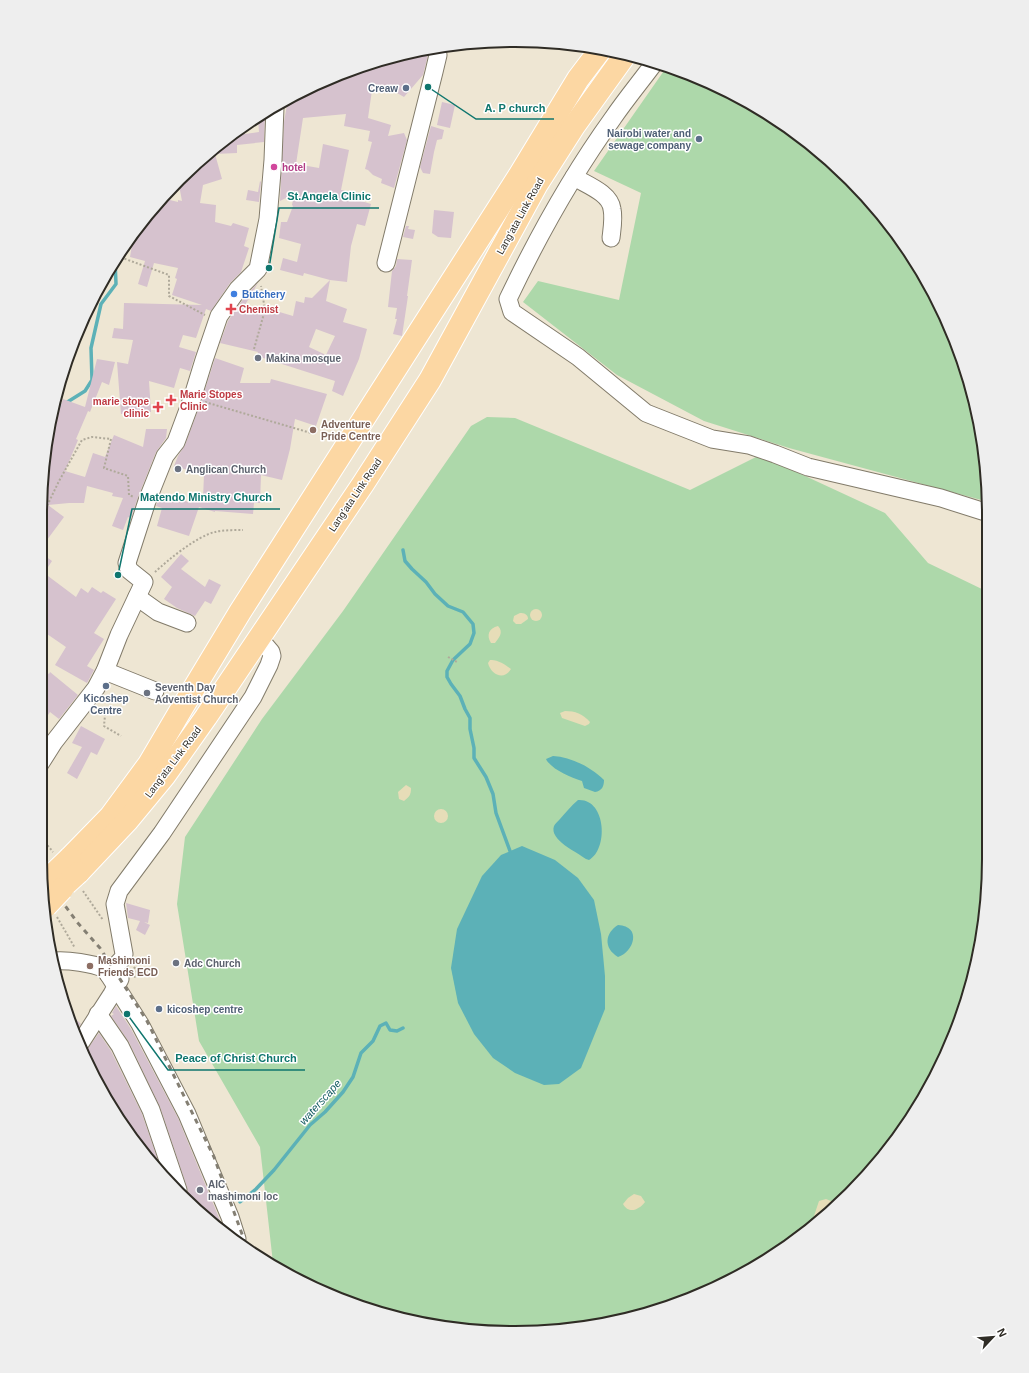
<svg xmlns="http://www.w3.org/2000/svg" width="1029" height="1373" font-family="Helvetica,sans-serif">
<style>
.green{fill:#add8aa}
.sand{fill:#e7ddb8}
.water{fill:#5cb1b7}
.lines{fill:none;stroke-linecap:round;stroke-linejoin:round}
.stream{stroke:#5cb1b7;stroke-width:3.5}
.building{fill:#d6c2ce;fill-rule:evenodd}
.minor-casing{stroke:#827b6a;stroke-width:19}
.major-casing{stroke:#fff;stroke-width:24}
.path{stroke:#afa99a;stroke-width:2;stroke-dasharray:2 2;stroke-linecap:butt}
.minor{stroke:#fff;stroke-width:17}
.major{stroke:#fcd7a3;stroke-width:22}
.rail{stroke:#847f73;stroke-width:3;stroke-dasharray:5 5;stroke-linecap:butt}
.major-bridge-casing{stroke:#fff;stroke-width:24;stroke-linecap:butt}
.major-bridge{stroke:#fcd7a3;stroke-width:22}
.service-dot{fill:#5c6f8a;stroke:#fff;stroke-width:1.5}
.hotel-dot{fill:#d1479c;stroke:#fff;stroke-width:1.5}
.shop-dot{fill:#3f7fe0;stroke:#fff;stroke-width:1.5}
.health-dot{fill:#e0444e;stroke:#fff;stroke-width:1.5}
.worship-dot{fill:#6b7280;stroke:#fff;stroke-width:1.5}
.education-dot{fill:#8d6e63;stroke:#fff;stroke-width:1.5}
.labels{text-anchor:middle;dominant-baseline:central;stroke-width:3;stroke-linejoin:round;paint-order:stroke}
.service-label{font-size:10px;font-weight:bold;fill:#4e5e75;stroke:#fff;text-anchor:end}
.hotel-label{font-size:10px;font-weight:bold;fill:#b23c85;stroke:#fff;text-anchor:start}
.street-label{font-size:10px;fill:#2f2c25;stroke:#fff}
.shop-label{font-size:10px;font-weight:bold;fill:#366cbe;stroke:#fff;text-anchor:start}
.health-label{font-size:10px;font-weight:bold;fill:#be3a42;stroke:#fff;text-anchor:start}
.worship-label{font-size:10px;font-weight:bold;fill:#5b616d;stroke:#fff;text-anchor:start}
.education-label{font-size:10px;font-weight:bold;fill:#785e54;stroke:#fff;text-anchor:start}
.water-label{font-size:11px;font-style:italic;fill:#125b60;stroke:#fff}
.rim{fill:none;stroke:#2f2c25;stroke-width:2}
.leader{fill:none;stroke:#0f766e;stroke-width:1.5}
.callout-dot{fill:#0f766e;stroke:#fff;stroke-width:1.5}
.callout-label{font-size:11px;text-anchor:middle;font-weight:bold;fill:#0f766e;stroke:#fff;stroke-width:3;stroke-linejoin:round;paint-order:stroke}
</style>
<rect width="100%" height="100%" fill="#eee6d3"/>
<g class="green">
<path d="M668,65L752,104L828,158L891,226L953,333L985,452V501L789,448L704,421L617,375L523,302L538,281L619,300L641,193L594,171Z"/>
<path d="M487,417L515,418L690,490L760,455L885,513L928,563L986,591L988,890L964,1011L926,1096L871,1172L803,1235L696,1297L637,1317L546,1332L422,1324L304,1284L273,1263L260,1147L199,1041L177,904L185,837L262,719L343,611L471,426Z"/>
</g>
<g class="sand">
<circle cx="536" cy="615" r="6"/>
<path d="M520,613C524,613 528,614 528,619L521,624H516L513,621L514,616Z"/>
<path d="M498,626C504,632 499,638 495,643H491C486,635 489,628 498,626Z"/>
<path d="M490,660C497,659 506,665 511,669C504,681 491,675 488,663Z"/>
<path d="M565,711C575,711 583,714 590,722L589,724L585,726L562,718L560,713Z"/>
<path d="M406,785L411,788C411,795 409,797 404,801L399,799L398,792Z"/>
<circle cx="441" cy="816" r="7"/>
<path d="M634,1194L641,1196L645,1202C640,1209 629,1215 623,1204L628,1198Z"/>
<path d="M826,1199L831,1201L833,1207L816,1223L814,1216L819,1201Z"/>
</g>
<g class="water">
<path d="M553,756C571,757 591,767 604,780C604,786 602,791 595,792L584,788L582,781C570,777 555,771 547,761L546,759Z"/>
<path d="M578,800C606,798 609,849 589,860L586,859C577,852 549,840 554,826C555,824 558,821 560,819C566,812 571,806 578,800Z"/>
<path d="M522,846L555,860L578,878L594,900L601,934L605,976V1009L581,1068L559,1084L544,1085L515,1073L493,1058L474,1034L458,1003L451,968L457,929L482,876L501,855Z"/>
<path d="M618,925C642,926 634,952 618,957C603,948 605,933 618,925Z"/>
</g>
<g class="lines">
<g class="stream">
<path d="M53,411L85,391L92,380L91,348L101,304L116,284L115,260"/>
<path d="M403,550L405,561L412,569L426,582L435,594L448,606L463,612L473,624L474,633L470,644L453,660L447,671V677L451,684L460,696L465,709L470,718V729L474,748V758L486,777L493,794L496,813L510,851"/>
<path d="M240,1202L256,1189L274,1170L310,1125L325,1112L343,1092L353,1077L361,1053L373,1041L380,1026L386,1023L390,1030L397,1031L403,1028"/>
</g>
</g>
<g class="building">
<path d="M427,50L428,55L423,75L404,97L390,89L389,91L373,83L368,118L391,125L388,136L404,133L407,140L394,188L381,183L382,179L373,175L368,170L365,169L372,142L368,141L370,131L344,126L346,114L303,118L296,164L319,168L323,144L349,150L341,190L359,193L358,200L371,204L365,226L357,224L351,246L347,282L330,280L326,301L347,309L343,322L367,329L359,359L343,396L332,391L335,381L257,356L258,352L220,343L228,321L246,295L258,283L245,305L264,314L266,308L293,316L296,301L304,303L305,297L312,298L330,280L304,273L303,276L280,270L283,258L297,262L301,244L279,238L281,222H287L293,206L292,205L294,194L280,201L284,122L288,99L305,89L392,56ZM316,329L335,336L326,355L309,347Z"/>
<path d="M442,102L455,105L450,128L437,125Z"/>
<path d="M265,114L264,142L237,145V153L215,154L222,179L203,185L200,203L216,205L215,222L231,226L233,223L249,228L244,246L249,248L241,272L230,283L211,311L206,309L196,338L183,335L179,347L196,352L190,371L180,368L174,388L149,381L151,412L121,414L117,362L128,364L133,340L112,338L114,328L123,329L124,303L202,305L172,295L177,279L175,278L178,268L154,263L147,287L138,284L145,261L130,257L134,233L161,201H166V199L178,202V200L182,201L178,180L179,179L226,138L237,131V135L259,132L258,118Z"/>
<path d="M431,126L444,130L442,139L437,140L434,152L430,174L423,173L420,167Z"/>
<path d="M260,181L261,182L259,202L246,200L248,190L258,192Z"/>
<path d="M434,210L454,212L451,238L438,237L432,233Z"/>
<path d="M406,226H409L408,229L415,230L413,239L403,237Z"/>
<path d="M397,259L412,260L407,296H408L402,336L393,334L397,319H395L397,308L388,307L392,271L396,266Z"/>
<path d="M215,358L244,368L240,383H270L271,379L327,394L316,426L295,419L290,449L282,480L261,475L260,503H254L253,514L215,511V512L199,507L189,536L157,526L162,508L156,506L161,493V496L164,497L165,494L191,503L194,496L203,498L204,475L174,466L178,456L185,445L201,402Z"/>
<path d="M97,359L115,362L109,385L102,382L90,412L88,411L76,439L78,440L65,471L85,477L93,453L105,457L114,435L143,447L146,429H167L166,438L156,452L138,497L131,518L128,517L123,530L112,526L123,498L112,496L113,493L87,486L84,503H69L48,505L64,517L41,548V484L50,428L52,429L63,399L85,407Z"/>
<path d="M41,553L52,561L44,573L76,597L81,588L88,593L92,587L101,593L103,591L116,599L94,633L104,639L87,666L94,670L87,683L55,665L66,647L47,634L41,644Z"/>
<path d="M181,554L189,561L181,569L205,587L209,579L221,585L211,604L205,601L195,616L177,608L164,599L172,587L161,577Z"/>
<path d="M41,668L49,674L50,672L78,695L59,719L50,712L40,727Z"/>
<path d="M81,726L105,739L97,755L91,752L77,779L67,773L82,747L72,743Z"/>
<path d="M126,903L150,910L148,923L144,922L150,925L145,935L136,930L140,921L128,918Z"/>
<path d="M116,1006L131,1029L178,1118L224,1230L201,1215L185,1197L188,1192L187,1187L160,1107L129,1042L111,1016L114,1014L112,1013Z"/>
<path d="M70,1014L81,1024L77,1030Z"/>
<path d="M99,1033L111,1051L142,1114L162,1172L138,1148L104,1096L85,1051L89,1047Z"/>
</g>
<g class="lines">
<defs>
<g id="minor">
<path d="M655,62C641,81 626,99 613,118C572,175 538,236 508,299L512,312L578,357L646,413L712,439L749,445L775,454L808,467L941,498L985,512"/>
<path d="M574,177C587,185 610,193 612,209C614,218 612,229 611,238"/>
<path d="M386,263L434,72L438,55L437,49"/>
<path d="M137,597L158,612L187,623"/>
<path d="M105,671L155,691"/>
<path d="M40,764L54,742L96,688L105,671L119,635L144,582L129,570L127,563L147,501L165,456L176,442L192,399L204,360L219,316L238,289L258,269L268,219L273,160L275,107"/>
<path d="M54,961C68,960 92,963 105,969L140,1024L187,1114L230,1217L237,1239"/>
<path d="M108,974L123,958L124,954L115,904L119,891L162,833L253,697L269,665L272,656L271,652L259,638"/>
<path d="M98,1014L120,1046L151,1110L178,1190"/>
<path d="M81,1042L112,994L120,979"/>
</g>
<g id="major">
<path d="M70,858L110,817L149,764L182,708L240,612L519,176L578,79L600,50"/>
<path d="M78,873L127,821L165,775L206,717L363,484L430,380L537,184L574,126L625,55"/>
</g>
</defs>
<use href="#minor" class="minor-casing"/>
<use href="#major" class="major-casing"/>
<g class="path">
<path d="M117,256L169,275V296L205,315"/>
<path d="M93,301L99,305"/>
<path d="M254,349L265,310L261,286"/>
<path d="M205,402L311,433"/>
<path d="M41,506L46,508L59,481L82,440L92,437L111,439L104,468L128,476L129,495L134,497"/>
<path d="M155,572C168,560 197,536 215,532C223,530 234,530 243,530"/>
<path d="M448,657L457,662"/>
<path d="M97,710L105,715L104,726L121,736"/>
<path d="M40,836L53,852"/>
<path d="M83,891L103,920"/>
<path d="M57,917L75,948"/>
<path d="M134,967L138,973L137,976L134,977"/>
</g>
<use href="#minor" class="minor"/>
<use href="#major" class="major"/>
<path class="rail" d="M42,874L77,922L100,948L147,1021L214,1157L246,1245"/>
<defs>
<g id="major-bridge">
<path d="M43,884L70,858"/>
<path d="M66,884L78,873"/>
<path d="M46,906L62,889"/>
</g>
</defs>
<use href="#major-bridge" class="major-bridge-casing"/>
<use href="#major-bridge" class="major-bridge"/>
</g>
<g class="service-dot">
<circle cx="406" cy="88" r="4"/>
<circle cx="699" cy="139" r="4"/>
<circle cx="106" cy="686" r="4"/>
<circle cx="159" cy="1009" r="4"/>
</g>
<circle class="hotel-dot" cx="274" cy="167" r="4"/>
<circle class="shop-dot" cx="234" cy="294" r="4"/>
<g class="health-dot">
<path d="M229 303h4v4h4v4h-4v4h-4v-4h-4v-4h4z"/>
<path d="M169 394h4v4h4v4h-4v4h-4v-4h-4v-4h4z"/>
<path d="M156 401h4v4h4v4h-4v4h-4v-4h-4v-4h4z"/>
</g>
<g class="worship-dot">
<circle cx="258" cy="358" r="4"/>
<circle cx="178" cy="469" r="4"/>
<circle cx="147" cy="693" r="4"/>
<circle cx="176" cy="963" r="4"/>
<circle cx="200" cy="1190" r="4"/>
</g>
<g class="education-dot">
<circle cx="313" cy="430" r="4"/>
<circle cx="90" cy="966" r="4"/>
</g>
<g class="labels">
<g class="service-label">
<text x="398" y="88">Creaw</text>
<text x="691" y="133">Nairobi water and<tspan x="691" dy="12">sewage company</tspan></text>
<text x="106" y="698" text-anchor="middle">Kicoshep<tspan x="106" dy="12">Centre</tspan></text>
<text x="167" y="1009" text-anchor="start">kicoshep centre</text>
</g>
<g class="hotel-label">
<text x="282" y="167">hotel</text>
</g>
<g class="street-label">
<text transform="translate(520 216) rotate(-61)">Lang'ata Link Road</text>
<text transform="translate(355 495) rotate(-56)">Lang'ata Link Road</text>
<text transform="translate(173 762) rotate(-53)">Lang'ata Link Road</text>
</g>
<g class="shop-label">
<text x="242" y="294">Butchery</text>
</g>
<g class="health-label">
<text x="239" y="309">Chemist</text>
<text x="180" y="394">Marie Stopes<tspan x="180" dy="12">Clinic</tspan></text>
<text x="149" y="401" text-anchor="end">marie stope<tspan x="149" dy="12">clinic</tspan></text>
</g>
<g class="worship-label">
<text x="266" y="358">Makina mosque</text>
<text x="186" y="469">Anglican Church</text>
<text x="155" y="687">Seventh Day<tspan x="155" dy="12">Adventist Church</tspan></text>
<text x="184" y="963">Adc Church</text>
<text x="208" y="1184">AIC<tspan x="208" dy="12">mashimoni loc</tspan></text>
</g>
<g class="education-label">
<text x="321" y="424">Adventure<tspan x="321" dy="12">Pride Centre</tspan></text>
<text x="98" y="960">Mashimoni<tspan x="98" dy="12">Friends ECD</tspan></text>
</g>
<g class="water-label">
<text transform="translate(320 1102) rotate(-48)">waterscape</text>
</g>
</g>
<path d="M0 0H1029V1373H0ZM514 47H515A467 467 0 0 1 982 514V859A467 467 0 0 1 515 1326H514A467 467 0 0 1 47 859V514A467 467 0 0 1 514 47Z" fill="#eee" fill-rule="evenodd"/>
<path class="rim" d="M514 47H515A467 467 0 0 1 982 514V859A467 467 0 0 1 515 1326H514A467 467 0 0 1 47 859V514A467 467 0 0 1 514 47Z"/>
<path class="leader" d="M428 87L476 119H554M269 268L279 208H379M118 575L132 509H280M127 1014L168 1070H305"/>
<g class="callout-dot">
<circle cx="428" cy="87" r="4"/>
<circle cx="269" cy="268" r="4"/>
<circle cx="118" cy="575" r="4"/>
<circle cx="127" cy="1014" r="4"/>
</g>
<g class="callout-label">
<text x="515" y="112">A. P church</text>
<text x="329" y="200">St.Angela Clinic</text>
<text x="206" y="501">Matendo Ministry Church</text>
<text x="236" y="1062">Peace of Christ Church</text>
</g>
<g transform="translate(993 1337) rotate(64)" stroke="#ffffff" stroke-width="3" paint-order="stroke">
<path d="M0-3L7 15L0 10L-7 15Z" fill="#2f2c25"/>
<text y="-6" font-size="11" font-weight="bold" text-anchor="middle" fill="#2f2c25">N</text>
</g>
</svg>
